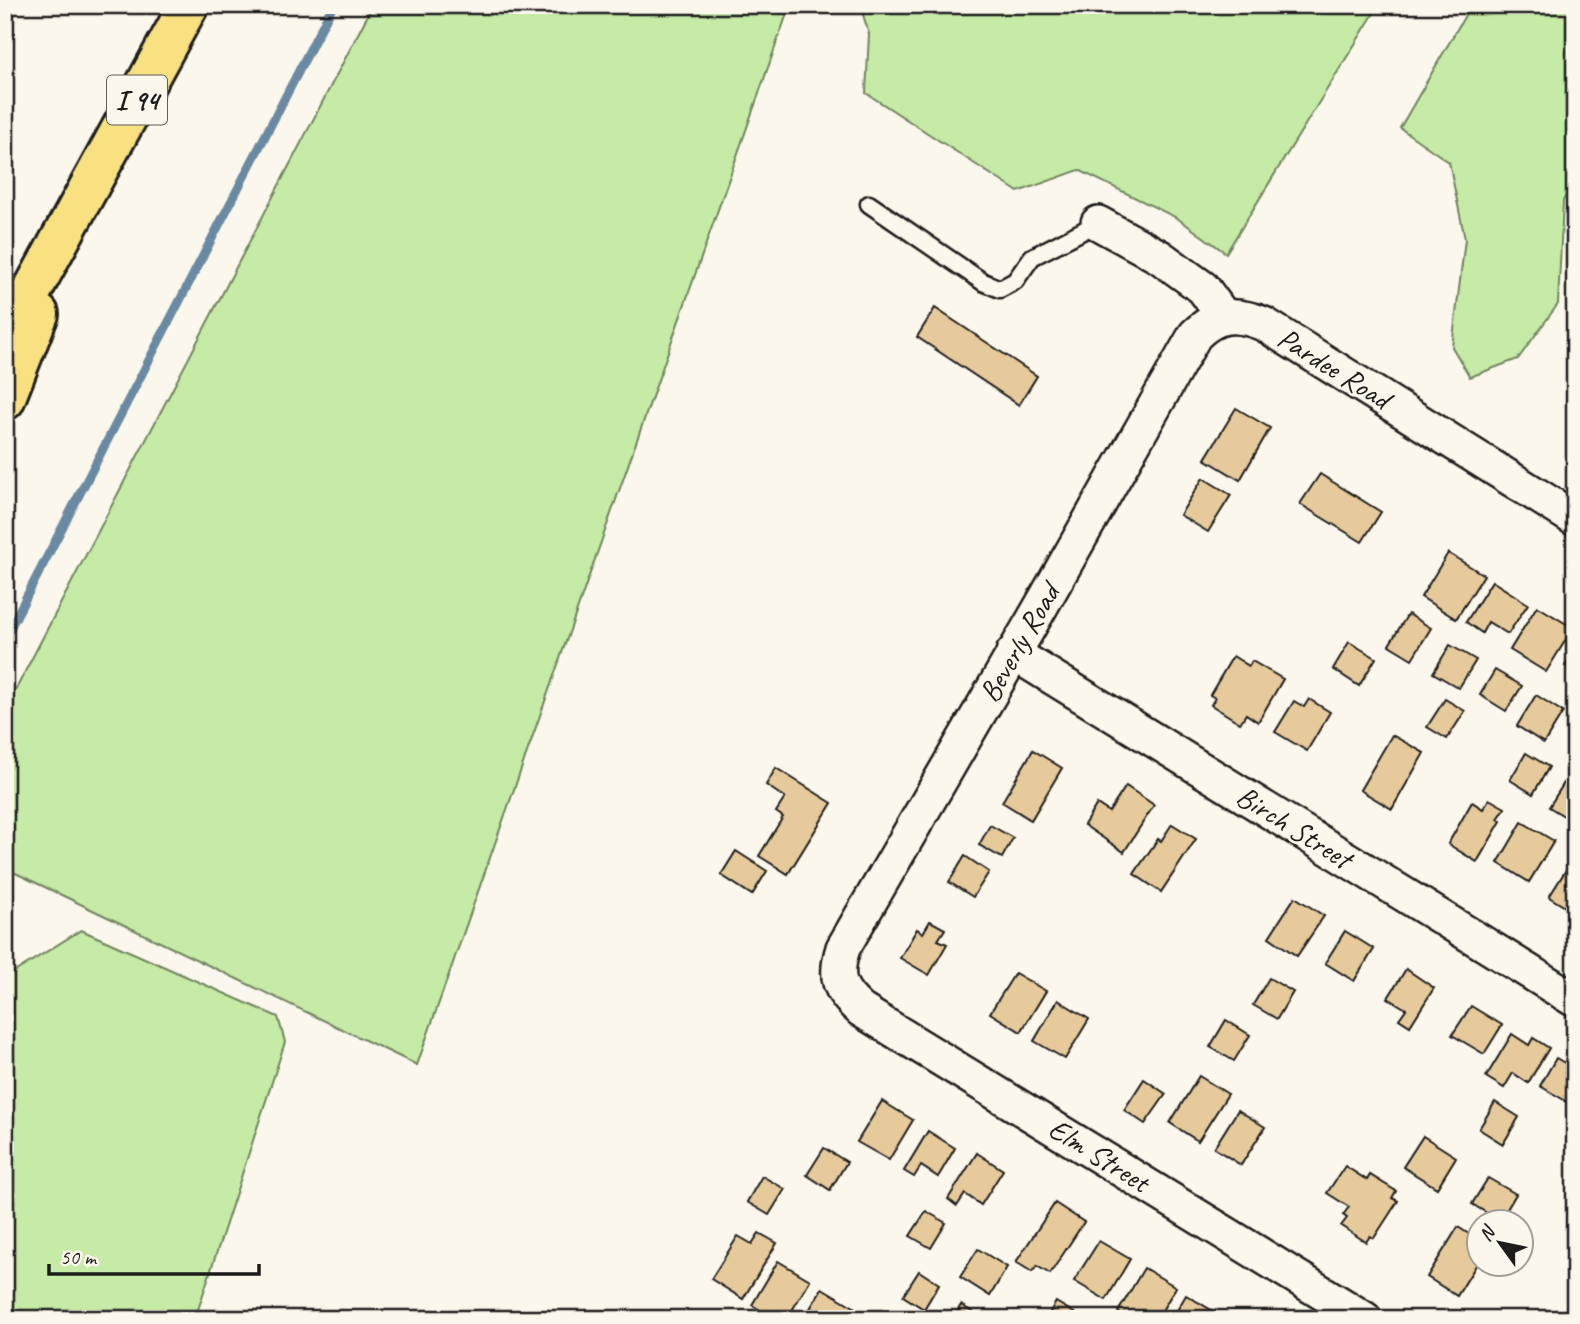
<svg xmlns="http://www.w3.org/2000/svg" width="1580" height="1324" font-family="Caveat,sans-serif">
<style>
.green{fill:#c5eba6;stroke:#708461;stroke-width:2}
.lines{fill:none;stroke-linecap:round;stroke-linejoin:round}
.stream{stroke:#6b8aa3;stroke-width:9}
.building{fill:#e7ca9b;stroke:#1c1c1c;stroke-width:2}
.service-casing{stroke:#1c1c1c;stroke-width:21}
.minor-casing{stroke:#1c1c1c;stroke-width:38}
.motorway-casing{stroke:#1c1c1c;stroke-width:44}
.service{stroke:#fbf7ec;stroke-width:16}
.minor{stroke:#fbf7ec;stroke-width:33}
.motorway{stroke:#f9e181;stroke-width:38}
.labels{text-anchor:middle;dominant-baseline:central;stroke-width:5;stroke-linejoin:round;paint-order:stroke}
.shield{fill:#fbf7ec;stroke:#5f5e5a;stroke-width:2}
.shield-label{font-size:28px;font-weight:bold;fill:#1c1c1c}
.street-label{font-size:30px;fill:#1c1c1c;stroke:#fbf7ec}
</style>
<rect width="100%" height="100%" fill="#fbf7ec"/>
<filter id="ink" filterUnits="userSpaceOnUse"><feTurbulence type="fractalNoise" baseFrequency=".0143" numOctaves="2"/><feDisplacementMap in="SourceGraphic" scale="14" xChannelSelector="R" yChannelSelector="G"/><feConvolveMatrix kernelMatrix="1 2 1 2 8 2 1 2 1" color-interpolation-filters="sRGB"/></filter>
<g filter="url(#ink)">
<g class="green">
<path d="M373,5H790L417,1065L5,868V710Z"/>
<path d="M860,5H1379L1226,253L1177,218L1079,170L1018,192L866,93L869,34Z"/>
<path d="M1471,5H1575V177L1563,201L1558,304L1518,359L1470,377L1452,347L1465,239L1449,162L1400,128Z"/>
<path d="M81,930L278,1017L285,1042L195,1319H5V978Z"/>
</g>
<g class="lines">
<path class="stream" d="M5,638L333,5"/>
</g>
<g class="building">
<path d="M935,308L1037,376L1019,405L917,337Z"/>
<path d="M1236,408L1270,428L1240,480L1205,459Z"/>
<path d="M1320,474L1381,512L1362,542L1300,504Z"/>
<path d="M1203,478L1231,495L1208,532L1180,515Z"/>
<path d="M1448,553L1484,575L1456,619L1421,597Z"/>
<path d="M1492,581L1528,604L1508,634L1488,622L1482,633L1466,622Z"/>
<path d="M1537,606L1573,628L1546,672L1510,650Z"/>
<path d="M1408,614L1431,628L1412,659L1389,645Z"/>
<path d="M1349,642L1376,658L1359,686L1333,669Z"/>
<path d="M1450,645L1476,660L1459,688L1433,673Z"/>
<path d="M1575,650V672L1565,666Z"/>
<path d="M1233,656L1249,666L1252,661L1283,679L1258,722L1246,714L1240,723L1211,705L1215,698L1210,695Z"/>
<path d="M1495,670L1522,686L1506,711L1480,695Z"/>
<path d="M1536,695L1563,712L1544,743L1517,726Z"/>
<path d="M1309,699L1330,712L1307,751L1275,732L1294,701L1304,707Z"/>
<path d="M1445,699L1465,711L1447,739L1427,727Z"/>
<path d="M1392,735L1424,753L1392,809L1360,790Z"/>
<path d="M1033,750L1062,768L1031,820L1002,802Z"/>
<path d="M1526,753L1549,767L1533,794L1510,780Z"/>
<path d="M776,768L832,803L788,874L759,856L783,817L776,812L785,798L766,785Z"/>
<path d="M1564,783L1575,790L1574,822L1549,807Z"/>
<path d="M1126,786L1154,805L1124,852L1084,825L1097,804L1109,812Z"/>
<path d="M1489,799L1505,808L1498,819L1501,821L1477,862L1448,844L1472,802L1483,809Z"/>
<path d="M1522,822L1554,841L1529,882L1498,863Z"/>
<path d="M1172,824L1196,839L1161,892L1134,874L1158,839L1161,841Z"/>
<path d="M990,825L1013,838L1002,858L979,845Z"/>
<path d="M736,851L767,871L752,895L721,875Z"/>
<path d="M965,856L989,872L973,897L949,882Z"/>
<path d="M1574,857H1575V913L1549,897Z"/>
<path d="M1295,897L1324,916L1297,956L1269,937Z"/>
<path d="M930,921L945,929L938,940L947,944L929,975L900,958L917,929L923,933Z"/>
<path d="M1345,931L1374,949L1354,981L1325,963Z"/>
<path d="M1406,969L1434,988L1410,1026L1399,1019L1406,1009L1388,998Z"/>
<path d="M1015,973L1046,991L1021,1032L990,1013Z"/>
<path d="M1269,978L1293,992L1277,1019L1253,1005Z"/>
<path d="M1058,1000L1089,1019L1065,1059L1034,1041Z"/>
<path d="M1471,1006L1502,1025L1484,1054L1452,1035Z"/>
<path d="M1226,1020L1250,1035L1234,1061L1210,1047Z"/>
<path d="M1512,1034L1529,1045L1533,1038L1549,1048L1528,1083L1513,1073L1504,1088L1486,1077Z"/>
<path d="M1556,1058L1575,1069V1098L1571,1104L1540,1086Z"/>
<path d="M1199,1076L1228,1094L1198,1141L1170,1123Z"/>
<path d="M1144,1079L1166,1094L1145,1124L1124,1110Z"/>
<path d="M882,1101L913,1120L889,1160L857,1142Z"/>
<path d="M1495,1102L1519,1117L1503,1144L1479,1129Z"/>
<path d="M1238,1110L1265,1127L1241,1165L1214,1148Z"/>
<path d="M928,1131L955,1148L938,1177L921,1166L914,1177L904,1171Z"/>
<path d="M1423,1136L1456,1157L1437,1188L1403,1167Z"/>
<path d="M824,1148L847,1162L830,1190L807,1175Z"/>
<path d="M977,1153L1003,1170L981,1205L965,1194L957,1206L948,1199Z"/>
<path d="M1345,1166L1367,1180L1370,1175L1396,1191L1392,1198L1398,1201L1374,1238L1370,1236L1366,1242L1341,1226L1347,1218L1343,1215L1349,1207L1327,1193Z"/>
<path d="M762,1176L785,1189L769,1215L747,1202Z"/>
<path d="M1488,1178L1516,1194L1500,1221L1472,1204Z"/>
<path d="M1055,1203L1084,1222L1050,1274L1037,1266L1032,1272L1016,1262Z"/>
<path d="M926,1211L946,1223L931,1248L910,1236Z"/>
<path d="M1458,1227L1478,1240V1262L1457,1296L1427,1277Z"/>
<path d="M759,1233L777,1243L743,1299L711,1279L738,1236L752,1244Z"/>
<path d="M1099,1241L1130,1259L1106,1300L1074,1281Z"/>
<path d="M978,1249L1007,1267L990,1296L960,1277Z"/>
<path d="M778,1261L810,1280L787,1319H775L752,1305Z"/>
<path d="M1144,1268L1176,1287L1157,1319H1128L1118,1312Z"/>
<path d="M919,1271L939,1284L924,1309L903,1296Z"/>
<path d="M822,1288L854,1307L847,1319H804Z"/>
<path d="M1186,1295L1218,1314L1216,1319H1172Z"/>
<path d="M1056,1302L1076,1314L1074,1319H1046Z"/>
<path d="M961,1305L982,1318L981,1319H953Z"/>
</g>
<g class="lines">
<defs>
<path id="service" d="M869,204L983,282L1000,289L1015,281L1032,257L1098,223"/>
<g id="minor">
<path d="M1098,223L1160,257L1203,288L1224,317"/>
<path d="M1013,653L1575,1000"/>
<path d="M1365,1319L861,1010C838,990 834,977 843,948L1039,610L1195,335C1217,313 1236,313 1264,324L1575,519"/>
</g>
<g id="motorway">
<path d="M5,340L189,5"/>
<path d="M5,400L39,314"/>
</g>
</defs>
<use href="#service" class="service-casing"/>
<use href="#minor" class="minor-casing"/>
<use href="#motorway" class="motorway-casing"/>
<use href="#service" class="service"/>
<use href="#minor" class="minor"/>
<use href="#motorway" class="motorway"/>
</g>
</g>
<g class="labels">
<rect class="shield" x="107" y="75.5" width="60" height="49" rx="5"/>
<g class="shield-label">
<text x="137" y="100">I 94</text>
</g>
<g class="street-label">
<text transform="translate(1334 368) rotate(32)">Pardee Road</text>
<text transform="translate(1019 643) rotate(-60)">Beverly Road</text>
<text transform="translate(1294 827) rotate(32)">Birch Street</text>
<text transform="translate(1099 1155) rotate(32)">Elm Street</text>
</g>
</g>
<rect width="1580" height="1324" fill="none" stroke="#fbf7ec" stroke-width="28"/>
<rect x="14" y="14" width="1552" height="1296" fill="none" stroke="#1c1c1c" stroke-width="2.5" filter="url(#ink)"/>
<g transform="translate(1500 1243) rotate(303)"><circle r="33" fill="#fbf7ec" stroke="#a29f99" stroke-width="2"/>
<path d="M0-5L12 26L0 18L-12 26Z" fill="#1c1c1c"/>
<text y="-10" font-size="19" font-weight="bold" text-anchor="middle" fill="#1c1c1c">N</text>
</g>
<path d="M49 1264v10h210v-10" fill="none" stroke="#1c1c1c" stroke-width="3.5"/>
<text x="60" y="1264" font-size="21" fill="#1c1c1c" stroke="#fbf7ec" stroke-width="5" paint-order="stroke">50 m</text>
</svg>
